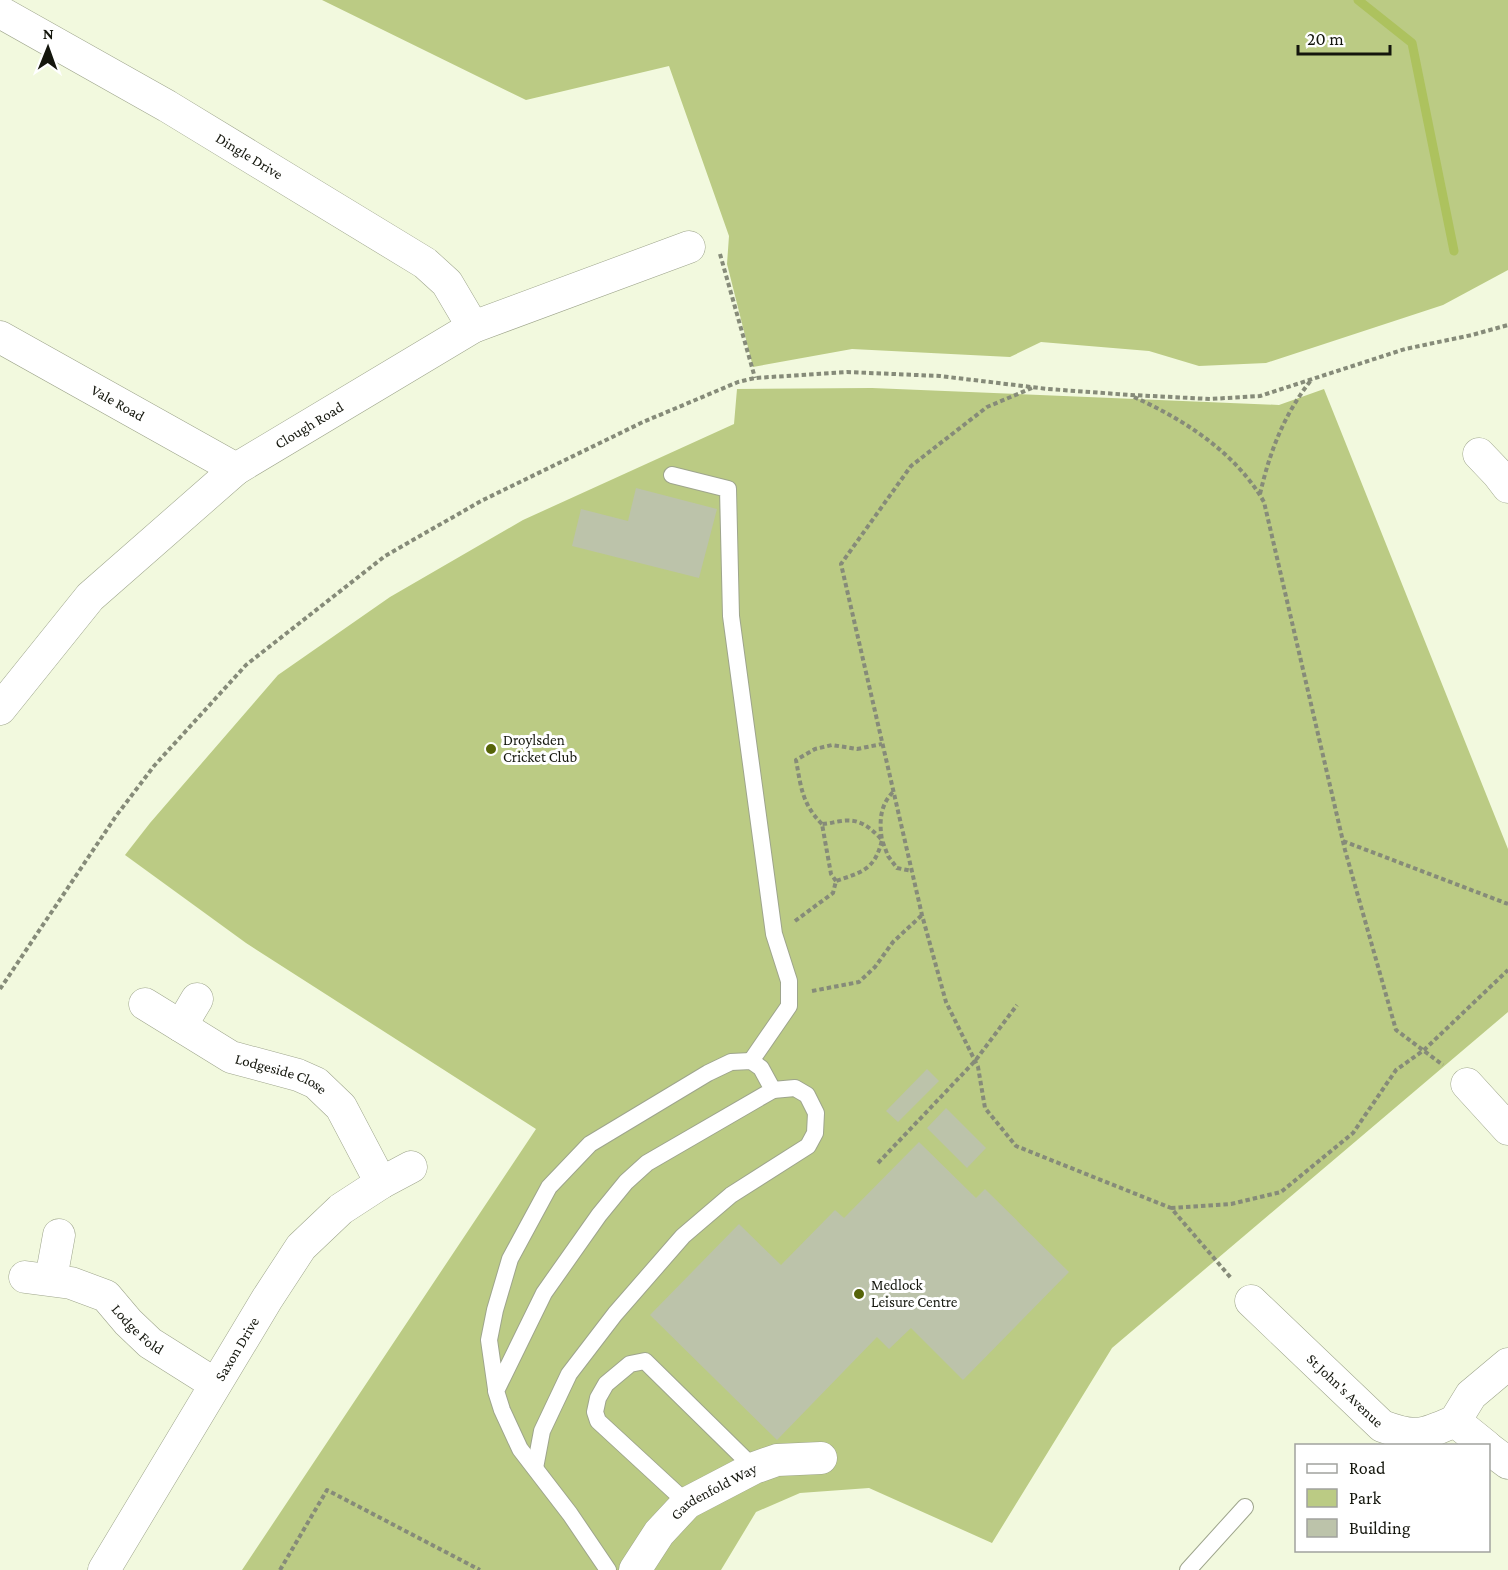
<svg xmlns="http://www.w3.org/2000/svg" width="1508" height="1570" font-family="'Crimson Pro',serif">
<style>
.green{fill:#bbcb84}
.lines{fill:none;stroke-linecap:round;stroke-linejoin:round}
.stream{stroke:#adc25e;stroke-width:9}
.building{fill:#bcc3aa}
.service-casing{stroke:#9ea58c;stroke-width:18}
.minor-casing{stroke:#9ea58c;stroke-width:33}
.path{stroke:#868b79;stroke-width:4;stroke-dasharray:4.5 3;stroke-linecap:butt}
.service{stroke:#fff;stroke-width:16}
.minor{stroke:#fff;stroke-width:32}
.poi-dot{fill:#566409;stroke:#fff;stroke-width:2}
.labels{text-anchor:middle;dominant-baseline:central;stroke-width:6;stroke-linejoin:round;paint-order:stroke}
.street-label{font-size:15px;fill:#14160d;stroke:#fff}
.poi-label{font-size:15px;fill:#14160d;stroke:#fff;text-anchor:start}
</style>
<rect width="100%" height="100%" fill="#f2f9de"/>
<g class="green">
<path d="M322,0H1508V270L1443,305L1266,363L1199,366L1149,351L1041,342L1010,357L852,349L753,367L727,264L729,236L669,66L526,100Z"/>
<path d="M872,388L1279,405L1324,389L1508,849V1012L1112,1348L992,1543L869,1488L800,1493L756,1512L721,1570H242L536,1129L246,943L125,855L150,823L278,675L390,597L523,520L734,424L737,389Z"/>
</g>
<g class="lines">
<path class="stream" d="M1358,0L1412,43L1454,251"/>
</g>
<g class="building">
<path d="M636,488L717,509L699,578L572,546L581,509L628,521Z"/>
<path d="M927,1069L939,1081L898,1122L886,1111Z"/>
<path d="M946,1108L986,1148L967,1168L927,1128Z"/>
<path d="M919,1142L976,1198L985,1189L1069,1272L963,1380L911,1328L889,1349L877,1337L777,1440L650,1315L739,1224L781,1265L835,1210L844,1218Z"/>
</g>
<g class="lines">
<defs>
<g id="service">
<path d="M672,475L728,489L731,616L774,934L789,981V1006L751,1061"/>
<path d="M496,1391L544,1293L599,1215L626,1182L647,1163L773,1090L761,1068L751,1061L731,1062L708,1073L590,1144L549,1187L510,1259L495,1310L489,1340L496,1389V1391L502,1410L520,1449L570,1514L608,1570"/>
<path d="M535,1468L542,1431L569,1374L615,1314L683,1236L731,1195L808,1146L815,1133L816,1113L807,1095L795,1088L773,1090"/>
<path d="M687,1503L598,1421L595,1412L598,1398L606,1384L630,1364L645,1361L754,1468"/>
<path d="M1188,1570L1245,1507"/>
</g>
<g id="minor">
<path id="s1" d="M0,12L167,106L425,263L447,283L473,327"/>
<path id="s2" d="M0,337L236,469"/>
<path d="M1479,454L1498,474L1508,487"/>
<path id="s3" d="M0,709L90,597L236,469L473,327L689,247"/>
<path id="s4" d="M145,1004L231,1057L298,1075L316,1083L341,1107L381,1183"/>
<path d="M181,1026L197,999"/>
<path d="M1467,1084L1508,1129"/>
<path id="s5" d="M25,1277L71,1283L106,1296L128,1322L150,1343L215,1384"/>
<path d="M51,1279L59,1235"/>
<path id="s6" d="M1251,1301L1382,1426C1416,1439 1423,1435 1455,1421L1486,1446"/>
<path d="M1455,1421L1471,1395L1508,1364"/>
<path d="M1488,1448L1508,1463"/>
<path id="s7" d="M104,1570L267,1299L301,1247L341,1209L381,1183L411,1167"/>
<path id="s8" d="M635,1570L659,1533L687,1503L754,1468L777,1460L821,1458"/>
</g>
</defs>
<use href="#service" class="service-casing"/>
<use href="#minor" class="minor-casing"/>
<g class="path">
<path d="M720,254L755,378"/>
<path d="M1032,388L987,407L911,466L841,564L922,915L946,1002L978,1067L985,1108L1016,1146L1171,1208L1231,1278"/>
<path d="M1134,397C1185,420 1236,453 1264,502L1345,850L1396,1030L1443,1065"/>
<path d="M1260,494C1270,451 1284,414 1312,379"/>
<path d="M822,824C802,804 801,787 796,760L815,749L832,745L857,749L882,744"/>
<path d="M1343,841L1508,904"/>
<path d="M836,881L831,874L822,824C828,824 834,822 841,821C859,818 870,827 882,840C879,822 880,805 893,792"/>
<path d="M795,921L833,893L836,881C863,872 875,869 882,840L888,856L897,868L912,871"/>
<path d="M0,989L116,816L154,766L246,665L385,556L481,501L643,422L738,382L755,378L847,372L940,376L1048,389L1131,395L1210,399L1260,396L1405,349L1472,335L1508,325"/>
<path d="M812,991L859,982L875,967L893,942L922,915"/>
<path d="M878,1163L975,1061L1017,1005"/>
<path d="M1171,1208L1231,1204L1281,1192L1353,1133L1396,1070L1424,1050L1508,970"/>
<path d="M280,1570L327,1490L480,1570"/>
</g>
<use href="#service" class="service"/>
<use href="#minor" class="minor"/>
</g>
<g class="poi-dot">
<circle cx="491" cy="749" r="6"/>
<circle cx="859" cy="1294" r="6"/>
</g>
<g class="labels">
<g class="street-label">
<text stroke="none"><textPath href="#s1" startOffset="288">Dingle Drive</textPath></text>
<text stroke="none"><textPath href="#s2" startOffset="135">Vale Road</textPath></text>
<text stroke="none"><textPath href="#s3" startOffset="423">Clough Road</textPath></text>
<text stroke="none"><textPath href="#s4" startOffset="154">Lodgeside Close</textPath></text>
<text stroke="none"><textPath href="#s5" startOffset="130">Lodge Fold</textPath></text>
<text stroke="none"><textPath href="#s7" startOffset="258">Saxon Drive</textPath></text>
<text stroke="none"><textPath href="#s6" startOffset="130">St John's Avenue</textPath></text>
<text stroke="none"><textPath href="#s8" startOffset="114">Gardenfold Way</textPath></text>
</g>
<g class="poi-label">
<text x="503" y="740">Droylsden<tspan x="503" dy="17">Cricket Club</tspan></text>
<text x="871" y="1285">Medlock<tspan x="871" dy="17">Leisure Centre</tspan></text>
</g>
</g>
<rect x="1295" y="1444" width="195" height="108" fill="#ffffff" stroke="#a1a29e" stroke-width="1.5"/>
<rect x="1307" y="1464" width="30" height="9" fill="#ffffff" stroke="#a1a29e" stroke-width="1.5"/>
<text x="1349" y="1474" font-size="18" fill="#14160d">Road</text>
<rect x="1307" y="1489" width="30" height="18" fill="#bbcb84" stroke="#a1a29e" stroke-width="1.5"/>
<text x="1349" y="1504" font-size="18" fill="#14160d">Park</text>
<rect x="1307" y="1519" width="30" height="18" fill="#bcc3aa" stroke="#a1a29e" stroke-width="1.5"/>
<text x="1349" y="1534" font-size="18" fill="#14160d">Building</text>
<g transform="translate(48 48) rotate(1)" stroke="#ffffff" stroke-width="4.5" paint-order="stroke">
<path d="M0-4.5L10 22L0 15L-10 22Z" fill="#14160d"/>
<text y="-9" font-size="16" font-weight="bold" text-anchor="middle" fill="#14160d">N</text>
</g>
<path d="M1298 45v9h92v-9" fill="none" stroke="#14160d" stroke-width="3"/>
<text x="1307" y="45" font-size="18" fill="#14160d" stroke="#ffffff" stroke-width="4.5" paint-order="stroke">20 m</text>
</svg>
